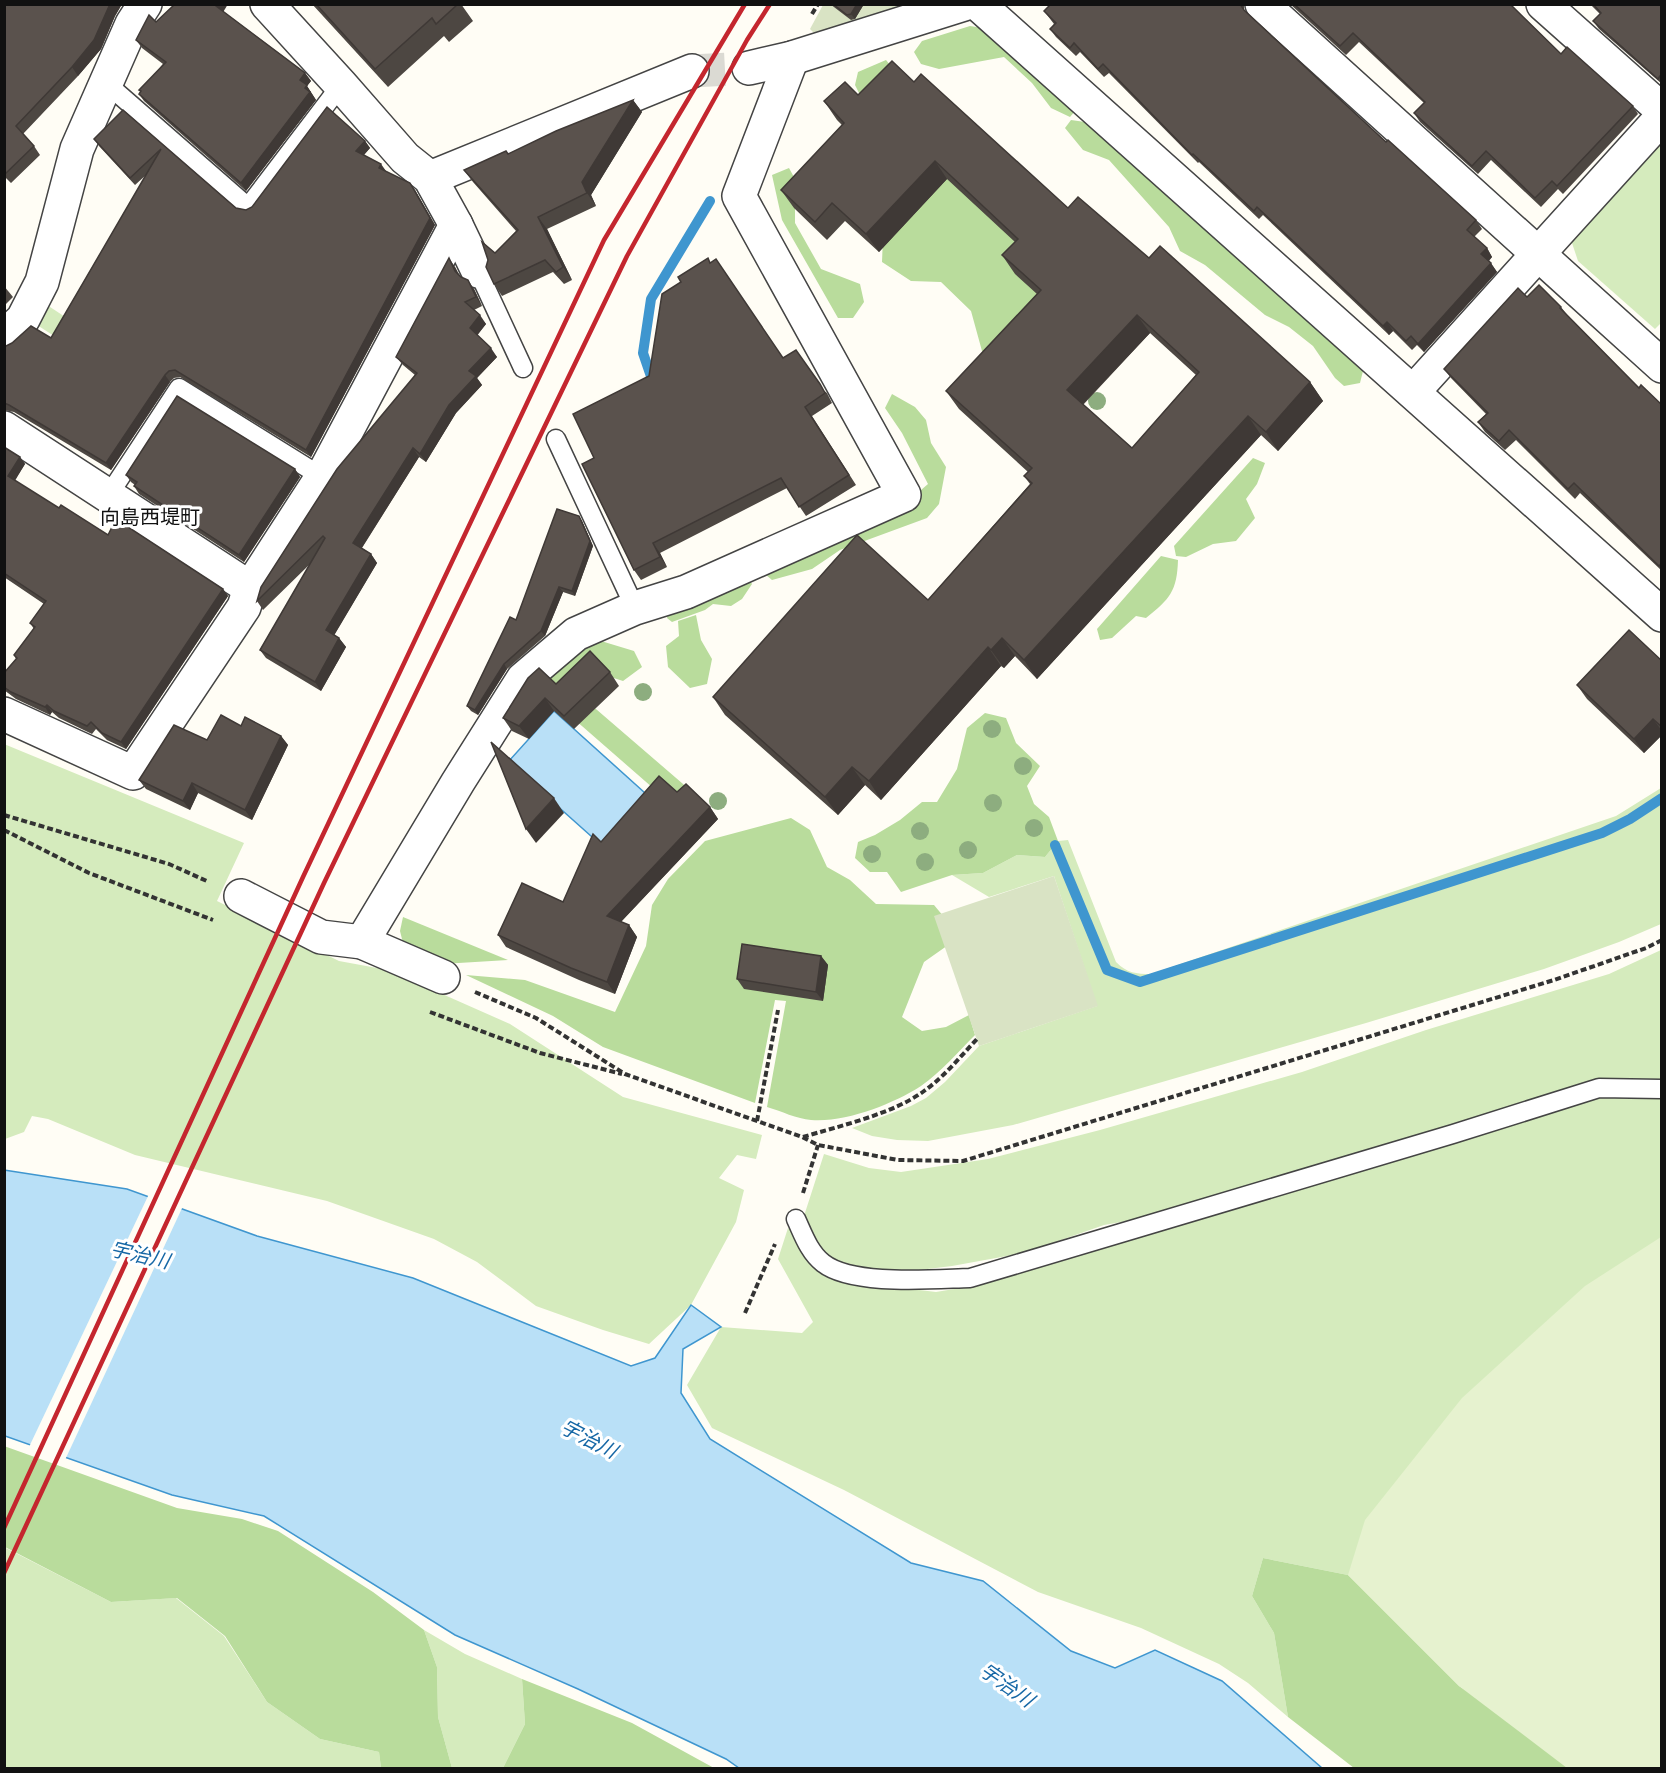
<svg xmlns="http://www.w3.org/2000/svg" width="1666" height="1773" font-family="'Times New Roman','Noto Sans JP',serif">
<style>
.green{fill:#d5ebbd}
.forest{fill:#b9dc9c}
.cemetery{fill:#d9e3c4}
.pitch{fill:#e6f2cf}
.water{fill:#b9e0f7;stroke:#3f96cf;stroke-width:1.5}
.pier{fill:#fffdf5}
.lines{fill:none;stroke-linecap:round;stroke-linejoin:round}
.stream{stroke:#3f96cf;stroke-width:10}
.street-tunnel{stroke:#dbdad3;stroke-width:33;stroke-dasharray:33 16;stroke-linecap:butt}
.lane-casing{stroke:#444;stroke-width:21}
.street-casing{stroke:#444;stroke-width:36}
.path{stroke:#333;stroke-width:4;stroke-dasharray:6 3;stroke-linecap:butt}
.lane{stroke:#fff;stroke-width:18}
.street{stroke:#fff;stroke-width:33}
.rail{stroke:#c4262e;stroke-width:4.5}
.tree{fill:#8dad7f}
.wall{fill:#4d4742;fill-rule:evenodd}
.shaded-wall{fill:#3f3936}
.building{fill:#5a524d;stroke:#3f3936;stroke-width:1.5;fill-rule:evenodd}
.labels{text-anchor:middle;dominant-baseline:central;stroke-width:6;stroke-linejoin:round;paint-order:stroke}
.neighbourhood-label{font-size:20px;fill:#111;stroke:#fff}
.water-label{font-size:20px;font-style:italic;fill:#1768a6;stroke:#fff}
</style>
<rect width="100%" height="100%" fill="#fffdf5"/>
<g class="green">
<path d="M1654,144H1661L1662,322L1655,329L1578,261L1571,240Z"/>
<path d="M47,305L117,351L105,369L34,323Z"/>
<path d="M4,744L244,843L217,901L339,961L388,970L510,1024L623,1097L762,1135L756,1159L737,1155L719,1178L744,1190L736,1222L691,1305L649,1344L603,1330L536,1306L477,1262L434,1239L327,1201L135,1155L48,1119L32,1116L24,1132L5,1139Z"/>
<path d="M1661,788V924L1619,942L1544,969L1366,1023L1013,1125L928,1141L897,1140L872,1136L852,1128L911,1106L926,1098L945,1082L979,1046L1097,1006L1054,876L989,897L952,875L983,873L1017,855L1045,857L1058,841L1068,840L1116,962C1127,973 1136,974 1151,974L1616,816Z"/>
<path d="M1661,950V1768L1459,1686L1348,1575L1263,1558L1252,1596L1274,1633L1288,1717L1248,1683L1219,1664L1141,1628L1038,1592L844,1490L712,1428L687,1385L721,1327L802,1333L813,1322L778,1259L788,1228L798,1236L811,1266L844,1281L936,1292L966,1287L1573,1089L1144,1218L1104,1225L1024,1253L952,1266L903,1272H862L834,1262L812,1244L803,1219L824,1154L869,1168L901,1172L988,1159L1100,1130L1302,1072L1426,1030L1609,974Z"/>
<path d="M4,1547L111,1602L176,1598L224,1636L267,1702L320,1739L379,1752L381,1768H5Z"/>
<path d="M424,1630L465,1654L522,1679L525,1724L503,1768H452L438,1717L437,1667Z"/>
</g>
<g class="forest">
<path d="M970,26L1001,31L1082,103L1070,117L1051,108L1032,83L1004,57L939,69L921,64L914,52L922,41Z"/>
<path d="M886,60L895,71L862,99L855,85L858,72Z"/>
<path d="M1071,120L1085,122L1364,367L1360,383L1344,386L1335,378L1313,346L1289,327L1265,315L1205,265L1180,251L1169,227L1109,160L1083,150L1065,128Z"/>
<path d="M789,168L795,179V223L821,269L860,284L864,302L853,318H838L782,220L772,175Z"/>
<path d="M958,175L992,210L1063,308L1010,366L982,351L971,311L941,282L911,281L882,262L883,237L927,184Z"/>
<path d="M892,394L915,407L926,420L931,443L946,467L939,504L927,518L840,550L812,569L772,580L765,574L906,503L928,484L902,433L885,408Z"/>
<path d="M1253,458L1265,463L1257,484L1246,499L1255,518L1236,541L1213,544L1186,557L1176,556L1174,546Z"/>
<path d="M1161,556L1178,560C1177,591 1170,599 1146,618L1136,616L1112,638L1100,640L1097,629Z"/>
<path d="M745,573L752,584L742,599L731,606L713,604L705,610L672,622L667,618L669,607Z"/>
<path d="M696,615L701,640L712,659L707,684L690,688L668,667L666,646L679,636L678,621Z"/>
<path d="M601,641L634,651L642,667L623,681L589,670L582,697L690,790L669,802L535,685L546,665Z"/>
<path d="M985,713L1006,718L1016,743L1040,766L1027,786L1034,804L1049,817L1058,841L1045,857L1017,855L983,873L952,875L901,892L887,872H870L855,858L858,842L875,835L900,820L922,802H937L957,769L967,728Z"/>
<path d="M791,818L810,830L827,867L850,880L876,904L934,905L949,923L951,943L924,962L902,1017L922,1031L946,1027L969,1015L975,1035C958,1052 941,1072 921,1086C893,1104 845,1123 811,1120C797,1119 781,1111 767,1107L786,1001L775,1000L755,1103L603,1047L553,1016L466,975L525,980L615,1012L646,946L652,905L668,879L705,841Z"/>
<path d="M403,917L508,960L442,964L403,943L400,931Z"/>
<path d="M4,1446L177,1508L242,1519L278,1531L373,1592L424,1630L437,1667L438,1717L452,1768H381L379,1752L320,1739L267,1702L225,1636L177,1598L111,1602L5,1547Z"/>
<path d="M1263,1558L1348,1575L1459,1686L1591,1768H1354L1288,1717L1274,1633L1252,1596Z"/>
<path d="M522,1679L632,1723L714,1768H503L525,1724Z"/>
</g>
<g class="cemetery">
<path d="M823,5H906L821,40L810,29Z"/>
<path d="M1054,876L1098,1006L979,1046L934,916Z"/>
</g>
<path class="pitch" d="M1661,1237V1768H1567L1459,1686L1348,1575L1365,1520L1462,1398L1585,1286Z"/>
<g class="water">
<path d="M554,711L655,802L610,853L508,762Z"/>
<path d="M4,1170L127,1189L257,1236L413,1278L631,1366L655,1358L691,1305L721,1327L683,1349L681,1393L710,1439L911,1563L983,1581L1071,1651L1115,1668L1155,1650L1222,1681L1322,1768H739L726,1759L578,1689L455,1635L264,1516L172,1495L5,1436Z"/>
</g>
<path class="pier" d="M149,1194L183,1206L65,1460L29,1447Z"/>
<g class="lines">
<g class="stream">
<path d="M653,382L643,353L651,299L710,201"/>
<path d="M1055,845L1107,970L1140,982L1602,833L1630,819L1662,798"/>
</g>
<path class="street-tunnel" d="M692,71L749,68"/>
<defs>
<g id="lane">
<path d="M106,83L248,207L341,85"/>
<path d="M478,271L523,368"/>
<path d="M556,439L635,608"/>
<path d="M108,496L179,388L322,477"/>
<path d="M796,1219C803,1234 809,1252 823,1263C852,1286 932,1279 970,1278L1453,1134L1599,1088L1662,1089"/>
</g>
<g id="street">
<path d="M267,4L341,85L405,158L430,178L456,225L478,271"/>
<path d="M978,4L1662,615"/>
<path d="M1262,4L1662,366"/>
<path d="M1543,4L1662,110"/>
<path d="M749,68L792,58L964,4"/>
<path d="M430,178L692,71"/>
<path d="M4,337L23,319L42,282L77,149L132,24L145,4"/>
<path d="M1413,392L1662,117"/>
<path d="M4,428L250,588"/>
<path d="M4,714L133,773L244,607L250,588L322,477L456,225"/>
<path d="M241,896L321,937L362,942L443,977"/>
<path d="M362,942L458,782L523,679L576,634L635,608L686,592L904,495L739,196L792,58"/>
</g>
</defs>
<use href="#lane" class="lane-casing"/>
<use href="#street" class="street-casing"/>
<g class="path">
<path d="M812,14L818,4"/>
<path d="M4,815L169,864L209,882"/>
<path d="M4,830L89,873L213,920"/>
<path d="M475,992L536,1018L625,1074L802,1137L818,1145L898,1160L963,1161L1554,980L1646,948L1662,940"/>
<path d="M430,1012L540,1053L622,1074"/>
<path d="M757,1121L778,1010"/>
<path d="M803,1137C839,1126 893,1114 924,1091C944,1077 960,1057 977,1039"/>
<path d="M803,1193L818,1145"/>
<path d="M745,1313L775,1244"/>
</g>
<use href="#lane" class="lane"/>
<use href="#street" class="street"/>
<g class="rail">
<path d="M4,1528L303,877L604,240L745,4"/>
<path d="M4,1573L324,883L627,256L747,40L770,4"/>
</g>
</g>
<g class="tree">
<circle cx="1097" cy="401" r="9"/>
<circle cx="643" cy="692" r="9"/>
<circle cx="992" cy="729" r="9"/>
<circle cx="1023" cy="766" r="9"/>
<circle cx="718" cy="801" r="9"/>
<circle cx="993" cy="803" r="9"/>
<circle cx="1034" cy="828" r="9"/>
<circle cx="920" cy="831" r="9"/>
<circle cx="968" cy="850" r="9"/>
<circle cx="872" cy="854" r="9"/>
<circle cx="925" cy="862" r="9"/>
</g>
<g class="wall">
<path d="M4,4H122L115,16L101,49L78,76L23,134L34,146L40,155L11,183L4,176Z"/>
<path d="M312,4H461L473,21L449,42L444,36L388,87Z"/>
<path d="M830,4H864L855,19L851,20Z"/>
<path d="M1051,4H1244V10L1386,142L1476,220L1482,229L1474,237L1487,248L1492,257L1489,261L1497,272L1424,352L1417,345L1412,350L1393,331L1389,335L1263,215L1259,219L1199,162L1198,163L1109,73L1104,77L1080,52L1076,56L1056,37L1050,29L1054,24L1044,11Z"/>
<path d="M1290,4H1510L1561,54L1633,106L1638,114L1563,194L1558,189L1541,207L1491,160L1478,174L1420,122L1414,113L1424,103L1359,42L1346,55Z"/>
<path d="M1590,4H1662V84L1599,29L1593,21L1600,14Z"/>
<path d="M224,12L305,73L311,81L307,86L316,100L246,191L144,101L139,94L163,64L142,48L136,40L156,22Z"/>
<path d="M914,82L1068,208L1149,258L1310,382L1323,401L1278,451L1261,435L1037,679L1015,656L1004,668L1001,666L881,800L865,785L838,815L725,715L713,697L928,600L1030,484L1024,476L1028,472L959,409L946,391L1037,294L1015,274L1002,255L1015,242L947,179L879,252L845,221L827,240L794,208L781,190L842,125L837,120L824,101L858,95ZM1150,333L1196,375L1132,448L1083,405Z"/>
<path d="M633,100L642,112L591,195L596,206L547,229L572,280L564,284L553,272L502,296L494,284L488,260L516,231L473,182L464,170L508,154Z"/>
<path d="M123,110L236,208L246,210L365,141L370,148L364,155L386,171L415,190L435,225L311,457L180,377L174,378L170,382L111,470L14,412L4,410V347L51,338L146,175L135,185L99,146L94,139Z"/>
<path d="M711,262L783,358L827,393L832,403L812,416L856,485L806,516L787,488L660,553L667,567L641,580L634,570L594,458L649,376Z"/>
<path d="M455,267L460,276L474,289L482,306L474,310L486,324L477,335L497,357L477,378L482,385L456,413L426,462L419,457L362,548L371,554L377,563L334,635L339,638L346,647L321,691L266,658L260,650L310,564L263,610L257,601L415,375L403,365L396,357Z"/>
<path d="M4,286L13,297L4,306Z"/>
<path d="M1527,297L1561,307L1568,316L1639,388L1662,405V571L1580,493L1575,499L1516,440L1505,450L1485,432L1478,422L1486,414L1451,378L1444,369Z"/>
<path d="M4,447L20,457L25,464L14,481L59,508L108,535L223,589L228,596L126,749L107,740L96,729L92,734L59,718L52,712L50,715L16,699L4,690V673L16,659L14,655L34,629L30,623L44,604L4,577Z"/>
<path d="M295,469L300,477L244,562L139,494L134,486L135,485L131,482L126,475Z"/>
<path d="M579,516L582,521L593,546L575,596L563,592L545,636L507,669L478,715L471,711L467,706L516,620Z"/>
<path d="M1662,661V735L1644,753L1587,699L1577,685Z"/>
<path d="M610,672L619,686L574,729L554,711L529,739L512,731L503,718L556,684Z"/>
<path d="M241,726L281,736L288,745L252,820L198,793L190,810L146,789L139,780L207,740Z"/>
<path d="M677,792L710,807L718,819L621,922L629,925L637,937L615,994L579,980L506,947L498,935L563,902L601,842Z"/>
<path d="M821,956L828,965L823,1001L744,989L737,979Z"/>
</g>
<g class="shaded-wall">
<path d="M110,4H122L115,16L101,49L78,76L72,67Z"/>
<path d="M218,4H228L222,14L216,6Z"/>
<path d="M857,4H864L855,19L851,14Z"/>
<path d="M305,73L311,81L307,86L316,100L246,191L241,183L300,80Z"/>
<path d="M633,100L642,112L591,195L596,206L587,193L582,182Z"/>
<path d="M365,141L370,148L361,158L356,151Z"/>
<path d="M935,161L947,179L879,252L866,234Z"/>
<path d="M381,164L386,171L379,168Z"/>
<path d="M410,183L415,190L435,225L311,457L306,450Z"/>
<path d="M538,217L547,229L572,280L563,267Z"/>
<path d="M1487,248L1492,257L1487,262L1481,254Z"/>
<path d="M449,258L455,267L461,280L455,271Z"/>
<path d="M1491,263L1497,272L1424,352L1418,344Z"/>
<path d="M468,280L474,289L482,306L476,297Z"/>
<path d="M480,315L486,324L476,337L470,328Z"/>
<path d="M1137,315L1150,333L1079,408L1067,390Z"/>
<path d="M1387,322L1393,331L1389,335L1383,326Z"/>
<path d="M491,348L497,357L477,378L482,385L456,413L426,462L420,454L469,371Z"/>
<path d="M165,375L170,382L111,470L106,463Z"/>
<path d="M1310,382L1323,401L1278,451L1266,432Z"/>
<path d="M1248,416L1261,435L1037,679L1024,660Z"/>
<path d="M413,448L419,457L359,552L353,543Z"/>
<path d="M20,457L25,464L13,484L8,476Z"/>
<path d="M295,469L300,477L244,562L239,555Z"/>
<path d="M579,516L582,521L593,546L575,596L572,591Z"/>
<path d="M653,543L660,553L667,567L660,557Z"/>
<path d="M371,554L377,563L332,639L326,630Z"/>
<path d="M559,587L563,592L545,636L541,631Z"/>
<path d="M223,589L228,596L126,749L121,742Z"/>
<path d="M339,638L346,647L321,691L315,682Z"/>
<path d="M1002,638L1015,656L1004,668L991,650Z"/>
<path d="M988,647L1001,666L881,800L869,781Z"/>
<path d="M504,664L507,669L478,715L475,710Z"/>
<path d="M545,698L554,711L529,739L519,726Z"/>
<path d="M47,705L52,712L50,715L45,707Z"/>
<path d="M1653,719L1662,731V735L1644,753L1634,739Z"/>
<path d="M281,736L288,745L252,820L245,810Z"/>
<path d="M852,767L865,785L838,815L825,797Z"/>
<path d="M192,783L198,793L190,810L183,801Z"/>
<path d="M554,798L564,813L536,843L526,829Z"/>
<path d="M710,807L718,819L615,928L607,916Z"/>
<path d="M629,925L637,937L615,994L607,982Z"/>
<path d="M821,956L828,965L823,1001L816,992Z"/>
</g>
<g class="building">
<path d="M4,4H110L94,40L72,67L16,126L34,146L5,174Z"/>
<path d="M175,4H218L216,6L305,73L300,80L307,85L305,88L310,92L241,183L139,94L141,91L139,90L166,62L136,40L149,15L156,22Z"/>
<path d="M316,4H458L436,24L432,18L375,69Z"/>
<path d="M833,4H857L851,14L847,15Z"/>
<path d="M1051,4H1240L1244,10L1386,142L1388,140L1476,220L1467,230L1487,248L1481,254L1491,263L1418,344L1411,336L1406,341L1387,322L1383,326L1257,207L1254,211L1193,154L1192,155L1103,64L1098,69L1074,43L1070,48L1050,29L1056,23L1044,11Z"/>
<path d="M1294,4H1510L1561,54L1567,47L1633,106L1557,186L1552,181L1535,198L1486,151L1472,166L1414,113L1425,102L1353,33L1340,46Z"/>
<path d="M1593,4H1662V77L1660,76L1658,79L1593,21L1601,13Z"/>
<path d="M892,61L914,82L921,74L1068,208L1078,197L1149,258L1160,246L1310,382L1266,432L1248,416L1024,660L1002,638L991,650L988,647L869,781L852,767L825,797L713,697L857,535L928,600L1032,483L1024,476L1032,468L946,391L1041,290L1002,255L1018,239L935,161L866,234L832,203L815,222L781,190L844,123L824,101L845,82L858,95ZM1137,315L1199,372L1132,448L1067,390Z"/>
<path d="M633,100L582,182L587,193L538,217L563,267L556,272L545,260L494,284L486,267L488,260L482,242L495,253L518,230L464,170L506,151L508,154L556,131Z"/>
<path d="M327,107L365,141L356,151L381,164L379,168L410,183L430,218L306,450L175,370L169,371L165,375L106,463L9,405L4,403V347L12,343L31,326L51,338L161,149L130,178L94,139L123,110L236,208L246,210L252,207Z"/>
<path d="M449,258L455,271L461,277L468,280L476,297L465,302L480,315L470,328L491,348L469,371L476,376L449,405L420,454L413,448L353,543L371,554L326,630L339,638L315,682L260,650L325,538L323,536L257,601L261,587L337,469L417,373L396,357Z"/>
<path d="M708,258L710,263L716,259L783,358L796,350L820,384L825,393L805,407L849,475L799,507L781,478L653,543L660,557L634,570L582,464L594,458L573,414L649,376L662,294L681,282L678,277Z"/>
<path d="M1539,285L1561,307L1560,308L1639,388L1641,385L1662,405V563L1659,566L1574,483L1568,489L1509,430L1499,441L1478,422L1488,413L1444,369L1518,288L1527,297Z"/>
<path d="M177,396L295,469L239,555L134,486L137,482L126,475Z"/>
<path d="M4,447L20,457L8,476L59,508L61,505L108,535L116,519L223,589L121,742L102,733L91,722L87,726L54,711L47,705L45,707L11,692L4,687V673L17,658L14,655L35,627L30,623L46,601L4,573Z"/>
<path d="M557,509L579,516L590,541L572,591L559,587L541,631L504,664L475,710L467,706L510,617L516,620Z"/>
<path d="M1629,630L1662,661V727L1653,719L1634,739L1577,685Z"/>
<path d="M590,651L610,672L564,716L545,698L519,726L503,718L528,678L539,668L556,684Z"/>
<path d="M221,715L241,726L245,717L281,736L245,810L192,783L183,801L139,780L174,725L207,740Z"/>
<path d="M491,742L554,798L526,829Z"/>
<path d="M659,776L677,792L686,784L710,807L607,916L629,925L607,982L571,968L498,935L522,883L563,902L593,834L601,842Z"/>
<path d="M742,944L821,956L816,992L737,979Z"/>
</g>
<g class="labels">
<g class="neighbourhood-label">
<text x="150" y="517">向島西堤町</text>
</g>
<g class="water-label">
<text transform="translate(140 1255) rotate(13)">宇治川</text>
<text transform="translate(589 1439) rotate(27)">宇治川</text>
<text transform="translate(1007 1685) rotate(35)">宇治川</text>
</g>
</g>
<rect width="1666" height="1773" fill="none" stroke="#111111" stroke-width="12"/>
</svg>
